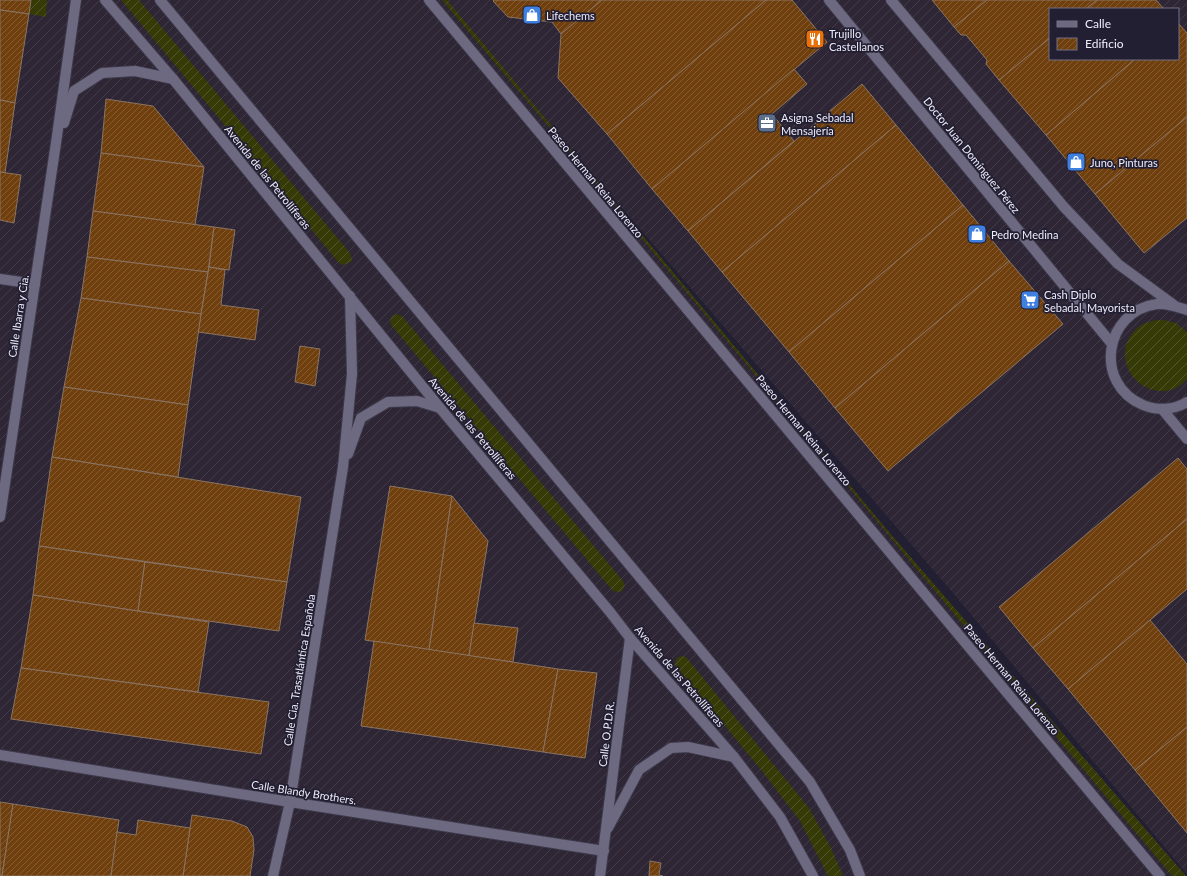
<svg xmlns="http://www.w3.org/2000/svg" width="1187" height="876" font-family="Lato,sans-serif">
<style>
.industrial{fill:url(#industrial-furrows);fill-rule:evenodd}
.garden{fill:url(#garden-furrows)}
.building{fill:url(#building-hatch);stroke:#8a7463}
.lines{fill:none;stroke-linecap:round;stroke-linejoin:round}
.service-casing{stroke:#3e3a4b;stroke-width:12}
.minor-casing{stroke:#3e3a4b;stroke-width:12}
.service{stroke:#6c6981;stroke-width:10}
.minor{stroke:#6c6981;stroke-width:10}
.labels{text-anchor:middle;dominant-baseline:central;stroke-width:3.5;stroke-linejoin:round;paint-order:stroke}
.poi-label{font-size:11px;fill:#eeecfa;stroke:#221f33;text-anchor:start}
.street-label{font-size:11px;fill:#eeecfa;stroke:#221f33}
</style>
<defs>
<pattern id="industrial-furrows" width="10" height="10" patternUnits="userSpaceOnUse"><rect width="10" height="10" fill="#2e2635"/><path d="M-1 1l2-2M0 10L10 0M9 11l2-2" fill="none" stroke="#423b49"/></pattern>
<pattern id="garden-furrows" width="10" height="10" patternUnits="userSpaceOnUse"><rect width="10" height="10" fill="#353a06"/><path d="M-1 1l2-2M0 10L10 0M9 11l2-2" fill="none" stroke="#53572b"/></pattern>
<pattern id="building-hatch" width="6" height="6" patternUnits="userSpaceOnUse"><rect width="6" height="6" fill="#703f0e"/><path d="M-1 1l2-2M0 6l6-6M5 7l2-2" fill="none" stroke="#855b32"/></pattern>
</defs>
<rect width="100%" height="100%" fill="#221f33"/>
<path class="industrial" d="M0,0H1187V874L953,593L524,94L888,531L1186,876H0ZM1050,9H1178V59H1050Z"/>
<g class="garden">
<path d="M31,0H47L46,17L29,14Z"/>
<path d="M121,0H139L350,253L352,260L351,262L343,265L339,263Z"/>
<path d="M442,0H447L888,531L1186,876H1172L545,122Z"/>
<path d="M397,314L402,316L623,581L625,585L622,591L619,592L613,591L391,325L390,321L392,316Z"/>
<path d="M1164,320L1176,323L1187,332V379C1181,387 1170,392 1160,391C1126,388 1112,346 1140,326C1147,321 1155,320 1164,320Z"/>
<path d="M682,656L686,657L809,808L831,848L843,876H828L800,821L762,771L675,665C675,659 677,657 682,656Z"/>
</g>
<g class="building">
<path d="M0,0H31L29,14L0,10Z"/>
<path d="M494,0H602L561,34L552,22L508,17L493,1Z"/>
<path d="M602,0H766L607,134L558,78L561,34Z"/>
<path d="M766,0H792L827,42L652,189L607,134Z"/>
<path d="M932,0H987L954,27Z"/>
<path d="M987,0H1097L1086,9H1050V38L999,80L986,64L987,60L966,35H961L954,27Z"/>
<path d="M1097,0H1156L1164,9H1086Z"/>
<path d="M0,10L29,14L15,103L0,100Z"/>
<path d="M1178,23L1187,33V117L1095,194L1046,135L1135,59H1178Z"/>
<path d="M1050,38V59H1135L1046,135L999,80Z"/>
<path d="M794,69L807,84L772,114L794,141L688,231L652,189Z"/>
<path d="M862,84L896,125L722,272L688,231Z"/>
<path d="M106,99L153,106L204,167L101,153Z"/>
<path d="M0,100L15,103L5,173L0,172Z"/>
<path d="M1187,117V218L1144,253L1095,194Z"/>
<path d="M896,125L963,205L789,352L722,272Z"/>
<path d="M101,153L204,167L195,225L93,211Z"/>
<path d="M0,172L21,175L14,223L0,220Z"/>
<path d="M963,205L1009,261L835,408L789,352Z"/>
<path d="M93,211L214,227L208,272L87,257Z"/>
<path d="M214,227L235,230L229,270L209,267Z"/>
<path d="M87,257L208,272L201,314L81,298Z"/>
<path d="M1009,261L1063,324L888,471L835,408Z"/>
<path d="M209,267L225,270L221,305L259,310L255,340L198,332Z"/>
<path d="M81,298L201,314L188,405L64,387Z"/>
<path d="M300,346L320,349L315,386L295,382Z"/>
<path d="M64,387L188,405L178,477L52,457Z"/>
<path d="M52,457L301,497L287,582L39,546Z"/>
<path d="M1178,458L1187,469V519L1033,648L999,607Z"/>
<path d="M390,486L452,496L429,650L365,640Z"/>
<path d="M452,496L488,541L469,656L429,650Z"/>
<path d="M1187,519V589L1068,689L1033,648Z"/>
<path d="M39,546L145,562L138,611L33,595Z"/>
<path d="M145,562L287,582L279,631L138,611Z"/>
<path d="M33,595L209,622L198,692L21,668Z"/>
<path d="M1150,620L1187,664V727L1135,770L1068,689Z"/>
<path d="M474,623L518,628L513,662L469,656Z"/>
<path d="M374,641L558,669L543,752L361,726Z"/>
<path d="M21,668L269,702L261,754L11,719Z"/>
<path d="M558,669L597,673L585,758L543,752Z"/>
<path d="M1187,727V833L1135,770Z"/>
<path d="M0,802L13,804L2,876H0Z"/>
<path d="M13,804L119,820L111,876H2Z"/>
<path d="M192,815L232,821L247,827L253,837L254,850L250,876H183Z"/>
<path d="M138,820L190,828L183,876H111L117,832L136,835Z"/>
<path d="M650,861L661,863L659,875L663,876H649Z"/>
</g>
<g class="lines">
<defs>
<path id="service" d="M0,279L35,284"/>
<g id="minor">
<path d="M105,0L173,79L440,408L610,612L630,638L734,757L780,817L813,876"/>
<path d="M160,0L810,782L850,850L860,876"/>
<path d="M429,0L1160,876"/>
<path d="M829,0L1112,344"/>
<path d="M891,0L1064,207L1118,264L1174,305"/>
<path d="M64,123L74,91L102,73L135,71L173,79"/>
<path d="M1187,310C1178,307 1168,303 1157,304C1104,311 1093,384 1143,405C1157,411 1174,410 1187,402"/>
<path d="M1162,409L1187,439"/>
<path d="M348,454L361,418L388,402L417,401L440,408"/>
<path d="M0,517L56,143L76,0"/>
<path d="M0,755L290,802L604,851"/>
<path d="M608,828L639,770L671,748L688,747L734,757"/>
<path d="M273,876L290,802L343,467L352,374L350,296"/>
<path d="M600,876L630,638"/>
</g>
</defs>
<use href="#service" class="service-casing"/>
<use href="#minor" class="minor-casing"/>
<use href="#service" class="service"/>
<use href="#minor" class="minor"/>
</g>
<defs>
<symbol id="shop-square" viewBox="-11 -11 22 22"><rect x="-9" y="-9" width="18" height="18" rx="4" fill="#3f7fe0" stroke="#221f33"/><path d="M-5-2.5h2.3a2.7 3.5 0 0 1 5.4 0H5L5.5 6h-11ZM-1.5-2.5h3a1.5 2.3 0 0 0-3 0Z" fill="#fff"/></symbol>
<symbol id="restaurant-square" viewBox="-11 -11 22 22"><rect x="-9" y="-9" width="18" height="18" rx="4" fill="#e8710a" stroke="#221f33"/><path d="M-5-6h1v4h1v-4h1v4h1v-4h1v5L-1.5 .5V6h-2V.5L-5-1ZM5-6V6H3V1.5H1.5Q1.5-4 5-6Z" fill="#fff"/></symbol>
<symbol id="office-square" viewBox="-11 -11 22 22"><rect x="-9" y="-9" width="18" height="18" rx="4" fill="#5c6f8a" stroke="#221f33"/><path d="M-6-3h4V-5.5h4V-3h4V5H-6ZM-1-4.5V-3h2v-1.5ZM-6 0V1H6V0Z" fill="#fff"/></symbol>
<symbol id="supermarket-square" viewBox="-11 -11 22 22"><rect x="-9" y="-9" width="18" height="18" rx="4" fill="#3f7fe0" stroke="#221f33"/><path d="M-6-5.5h2.5l.6 2H6L4.5 2H-2.5L-4.4-4H-6ZM-1.5 3.2a1.3 1.3 0 1 0 .1 0ZM3 3.2a1.3 1.3 0 1 0 .1 0Z" fill="#fff"/></symbol>
</defs>
<g fill-rule="evenodd">
<use href="#shop-square" x="521" y="4" width="22" height="22"/>
<use href="#restaurant-square" x="804" y="28" width="22" height="22"/>
<use href="#office-square" x="756" y="112" width="22" height="22"/>
<use href="#shop-square" x="1065" y="151" width="22" height="22"/>
<use href="#shop-square" x="966" y="223" width="22" height="22"/>
<use href="#supermarket-square" x="1019" y="289" width="22" height="22"/>
</g>
<g class="labels">
<g class="poi-label">
<text x="546" y="15">Lifechems</text>
<text x="829" y="33">Trujillo<tspan x="829" dy="13">Castellanos</tspan></text>
<text x="781" y="117">Asigna Sebadal<tspan x="781" dy="13">Mensajería</tspan></text>
<text x="1090" y="162">Juno, Pinturas</text>
<text x="991" y="234">Pedro Medina</text>
<text x="1044" y="294">Cash Diplo<tspan x="1044" dy="13">Sebadal, Mayorista</tspan></text>
</g>
<g class="street-label">
<text transform="translate(972 155) rotate(51)">Doctor Juan Domínguez Pérez</text>
<text transform="translate(268 177) rotate(51)">Avenida de las Petrollíferas</text>
<text transform="translate(596 182) rotate(50)">Paseo Herman Reina Lorenzo</text>
<text transform="translate(18 316) rotate(-81)">Calle Ibarra y Cia.</text>
<text transform="translate(473 428) rotate(50)">Avenida de las Petrollíferas</text>
<text transform="translate(804 430) rotate(50)">Paseo Herman Reina Lorenzo</text>
<text transform="translate(299 670) rotate(-81)">Calle Cia. Trasatlántica Española</text>
<text transform="translate(680 676) rotate(49)">Avenida de las Petrollíferas</text>
<text transform="translate(1012 679) rotate(50)">Paseo Herman Reina Lorenzo</text>
<text transform="translate(606 734) rotate(-83)">Calle O.P.D.R.</text>
<text transform="translate(304 792) rotate(9)">Calle Blandy Brothers.</text>
</g>
</g>
<rect x="1049" y="8" width="130" height="52" fill="#221f33" stroke="#747183"/>
<rect x="1057" y="21" width="20" height="6" fill="#6c6981" stroke="#747183"/>
<text x="1085" y="28" font-size="12" fill="#eeecfa">Calle</text>
<rect x="1057" y="38" width="20" height="12" fill="url(#building-hatch)" stroke="#747183"/>
<text x="1085" y="48" font-size="12" fill="#eeecfa">Edificio</text>
</svg>
